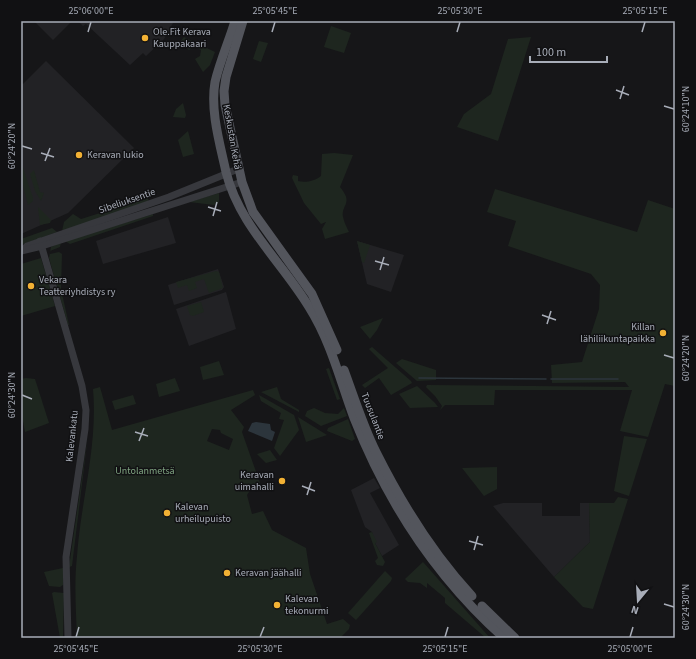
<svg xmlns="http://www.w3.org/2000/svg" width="696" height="659" font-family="'Source Sans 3',sans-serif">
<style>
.built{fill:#222225}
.green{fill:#1e261f;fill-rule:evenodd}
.water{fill:#2c353c}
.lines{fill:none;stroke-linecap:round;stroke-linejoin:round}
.stream{stroke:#2c353c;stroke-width:1.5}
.minor{stroke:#37383d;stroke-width:7}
.major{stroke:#53555c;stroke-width:9}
.ticks{fill:none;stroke:#a8adb8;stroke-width:1.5}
.poi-dot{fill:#f2b134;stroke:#111113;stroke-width:1.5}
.labels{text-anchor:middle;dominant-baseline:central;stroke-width:3;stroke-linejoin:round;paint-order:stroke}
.poi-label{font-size:10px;fill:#a8adb8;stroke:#111113;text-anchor:start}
.street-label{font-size:10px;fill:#a8adb8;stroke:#111113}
.park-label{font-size:10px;fill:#7fa381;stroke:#111113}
.neatline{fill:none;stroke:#a8adb8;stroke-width:1.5}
.ticks-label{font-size:10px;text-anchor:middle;fill:#a8adb8}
</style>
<rect width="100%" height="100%" fill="#161618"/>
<g class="built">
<path d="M34,21H72L53,40Z"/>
<path d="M78,21H169L173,23L164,39L146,56L143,53L130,65L86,24L83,26Z"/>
<path d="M46,61L134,148L68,213L21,234V86Z"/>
<path d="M168,217L176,243L103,264L96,241Z"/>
<path d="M357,241L404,255L391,292L367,284Z"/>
<path d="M218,269L224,287L222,290L174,305L168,285Z"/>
<path d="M226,292L236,329L189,346L176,309Z"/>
<path d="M374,478L380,488L370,493L399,545L382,556L375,543L372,532L365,527L351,490Z"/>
<path d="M503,503H542V516H580V503H589L590,542L554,577L493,506Z"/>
</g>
<g class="green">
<path d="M331,26L351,33L344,53L324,47Z"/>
<path d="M184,37L215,52L210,65L203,72L195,59L200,56L201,50L194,46L189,50L180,42Z"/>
<path d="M531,37L498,141L457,127L464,114L491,94L508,39Z"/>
<path d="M259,41L268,43L261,62L253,59Z"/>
<path d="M183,103L186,115L185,118L173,117L176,109Z"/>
<path d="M188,131L194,154L183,157L178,140Z"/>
<path d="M334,153L353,155L340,187C354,204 341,204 343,217C344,222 347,228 349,232L325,239L322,229L326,222L321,224L304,203L292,178L293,175L298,176V181C305,183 315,181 321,176L322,154Z"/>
<path d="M21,162L33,198V201L28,205L21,178Z"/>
<path d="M34,170L40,192L44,193L41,201L35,191L30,174Z"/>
<path d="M495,189L637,232L648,200L675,209V386L665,384L648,437L620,431L632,390H495L494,405H445L440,410L442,406L435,396L426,387L427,385L629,387L625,382L552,383L551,365L582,362L599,309L600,285L591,274L508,246L516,221L487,212Z"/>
<path d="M219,193V202L214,205L189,202Z"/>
<path d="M148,198L149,202L62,231L64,222L73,214L81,219Z"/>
<path d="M38,207L51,220L50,223L40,225Z"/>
<path d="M153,214V216L70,244L65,241Z"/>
<path d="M52,228L57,232L21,245V239Z"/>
<path d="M357,241L370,245L364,263L362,262Z"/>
<path d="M61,242L60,247L50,251V254L59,252L62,254L61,289L69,325H68L49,258L51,247Z"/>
<path d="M41,258L55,306L21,316V264Z"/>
<path d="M216,271L219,272L223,288L209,293L204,279L195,282L197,288L189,291L187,285L178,288L176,282Z"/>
<path d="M201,302L204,312L193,316L190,315L187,306Z"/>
<path d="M383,318L377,330L370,339L360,327Z"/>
<path d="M372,347L411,381L412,383L391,395L379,378L365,388L362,385L388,368L369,349Z"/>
<path d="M402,359L436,370V380L417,381L396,363Z"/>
<path d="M219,361L224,375L203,380L200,367Z"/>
<path d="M329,368L340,399L337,400L326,369Z"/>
<path d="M26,378L35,379L49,423L25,432L21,411V379Z"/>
<path d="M175,378L180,391L159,397L156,384Z"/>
<path d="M417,386L435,403L438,407L410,408L399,394Z"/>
<path d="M100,387L112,430L253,390L255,395L231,410L244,427L242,432L260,483L253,486L247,495L252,514L263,511L272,530L306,548L310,574L327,624L343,619L350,625L349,629L340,638H77C76,611 74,583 77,556C81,500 98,445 93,389ZM212,429L220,430L221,433L233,439L229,450L207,441Z"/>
<path d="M277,387L281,399L299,410V412L261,392Z"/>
<path d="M133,395L136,404L115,410L112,401Z"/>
<path d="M259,395L294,415L299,430L280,456L274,448L284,420L279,419L281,413L261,401Z"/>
<path d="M314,408L325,413L338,414L344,408L347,416L321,426L305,416L307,411Z"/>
<path d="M298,417L327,435L306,442Z"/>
<path d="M348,419L355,439L352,441L327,431L328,428Z"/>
<path d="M88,435L72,566L69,567Z"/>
<path d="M624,436L647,439L629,496L614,491Z"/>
<path d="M270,450L277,460L266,463L257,454Z"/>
<path d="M497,467V489L484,496L462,468Z"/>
<path d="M618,497L628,499L593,609L583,607L554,577L590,542L589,503H614Z"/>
<path d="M372,532L377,542L375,543L385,562L383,566L377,565L375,561L378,558L369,533Z"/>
<path d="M423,562L490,638H486L445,603V598L427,583V588L420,583L408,582L405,579Z"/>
<path d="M63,568V585L60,587L49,586L44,572Z"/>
<path d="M385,571L392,578L391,581L356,620L348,613Z"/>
<path d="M54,592L64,593L63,638H60L52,593Z"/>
</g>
<path class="water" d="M256,422L270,424L271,430L275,432L272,441L248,431L252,423Z"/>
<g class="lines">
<g class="stream">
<path d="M419,378L546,379"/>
<path d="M551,379H618"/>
</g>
<g class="minor">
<path d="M40,241L82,386L86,410L85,429L66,557L68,638"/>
<path d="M23,250L27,246L169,197L238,169"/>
<path d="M21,251L42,246L242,182"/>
</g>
<g class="major">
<path d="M235,21C229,41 220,61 215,82C210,111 220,144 226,172C239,225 282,262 309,307C331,342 340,380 354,418C387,502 437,578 504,638"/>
<path d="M243,21L226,77L224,91L225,105L242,182L253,212L312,294L337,350"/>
<path d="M344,370C354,397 363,426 376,452C402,504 432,553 472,596"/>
<path d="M482,606L515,638"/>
</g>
</g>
<path class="ticks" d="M88,32L91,22M272,32L275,22M457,32L460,22M642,32L645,22M616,90L629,95M620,99L624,86M664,106L674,109M22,146L32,149M41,153L54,157M45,161L50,148M208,207L221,211M213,216L217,202M375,261L389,265M380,270L384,257M542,315L556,320M547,324L551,311M664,355L674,358M22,395L32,399M135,432L148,436M139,441L144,428M302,486L315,491M307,495L311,482M469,541L483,545M474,550L478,536M664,604L674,607M76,637L79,627M260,637L264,627M445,637L448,627M630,637L633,627"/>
<g class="poi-dot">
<circle cx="145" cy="38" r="4"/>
<circle cx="79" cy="155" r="4"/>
<circle cx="31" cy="286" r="4"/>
<circle cx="663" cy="333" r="4"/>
<circle cx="282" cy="481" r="4"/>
<circle cx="167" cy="513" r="4"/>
<circle cx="227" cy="573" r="4"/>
<circle cx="277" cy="605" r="4"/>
</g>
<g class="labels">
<g class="poi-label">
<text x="153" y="32">Ole.Fit Kerava<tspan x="153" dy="12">Kauppakaari</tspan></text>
<text x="87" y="155">Keravan lukio</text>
<text x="39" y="280">Vekara<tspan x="39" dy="12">Teatteriyhdistys ry</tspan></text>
<text x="655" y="327" text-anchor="end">Killan<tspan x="655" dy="12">lähiliikuntapaikka</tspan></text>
<text x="274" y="475" text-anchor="end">Keravan<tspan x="274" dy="12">uimahalli</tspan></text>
<text x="175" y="507">Kalevan<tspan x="175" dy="12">urheilupuisto</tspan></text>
<text x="235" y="573">Keravan jäähalli</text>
<text x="285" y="599">Kalevan<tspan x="285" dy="12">tekonurmi</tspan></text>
</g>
<g class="street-label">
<text transform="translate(232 137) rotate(80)">Keskustan Kehä</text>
<text transform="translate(127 201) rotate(-19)">Sibeliuksentie</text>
<text transform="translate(373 416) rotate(69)">Tuusulantie</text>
<text transform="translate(72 436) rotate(-84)">Kalevankatu</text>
</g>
<g class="park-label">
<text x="145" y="471">Untolanmetsä</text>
</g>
</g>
<rect width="696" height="659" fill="none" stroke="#111113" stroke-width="44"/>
<g transform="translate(638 601) rotate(198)" stroke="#111113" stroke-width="3" paint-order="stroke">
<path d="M0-3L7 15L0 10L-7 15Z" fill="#a8adb8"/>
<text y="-6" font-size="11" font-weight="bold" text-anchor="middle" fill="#a8adb8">N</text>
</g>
<path d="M530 56v6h77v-6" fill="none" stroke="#a8adb8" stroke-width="2"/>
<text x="536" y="56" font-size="12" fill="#a8adb8" stroke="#111113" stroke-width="3" paint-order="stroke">100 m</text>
<rect x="22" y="22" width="652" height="615" class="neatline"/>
<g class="ticks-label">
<text x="91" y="14">25°06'00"E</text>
<text x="275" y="14">25°05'45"E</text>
<text x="460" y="14">25°05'30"E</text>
<text x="645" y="14">25°05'15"E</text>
<text transform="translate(685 109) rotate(-90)" y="4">60°24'10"N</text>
<text transform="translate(11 146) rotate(-90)" y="4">60°24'20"N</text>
<text transform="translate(685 358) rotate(-90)" y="4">60°24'20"N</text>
<text transform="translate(11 395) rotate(-90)" y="4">60°24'30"N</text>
<text transform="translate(685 607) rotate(-90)" y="4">60°24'30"N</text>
<text x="76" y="652">25°05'45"E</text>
<text x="260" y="652">25°05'30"E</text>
<text x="445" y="652">25°05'15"E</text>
<text x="630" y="652">25°05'00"E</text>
</g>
</svg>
